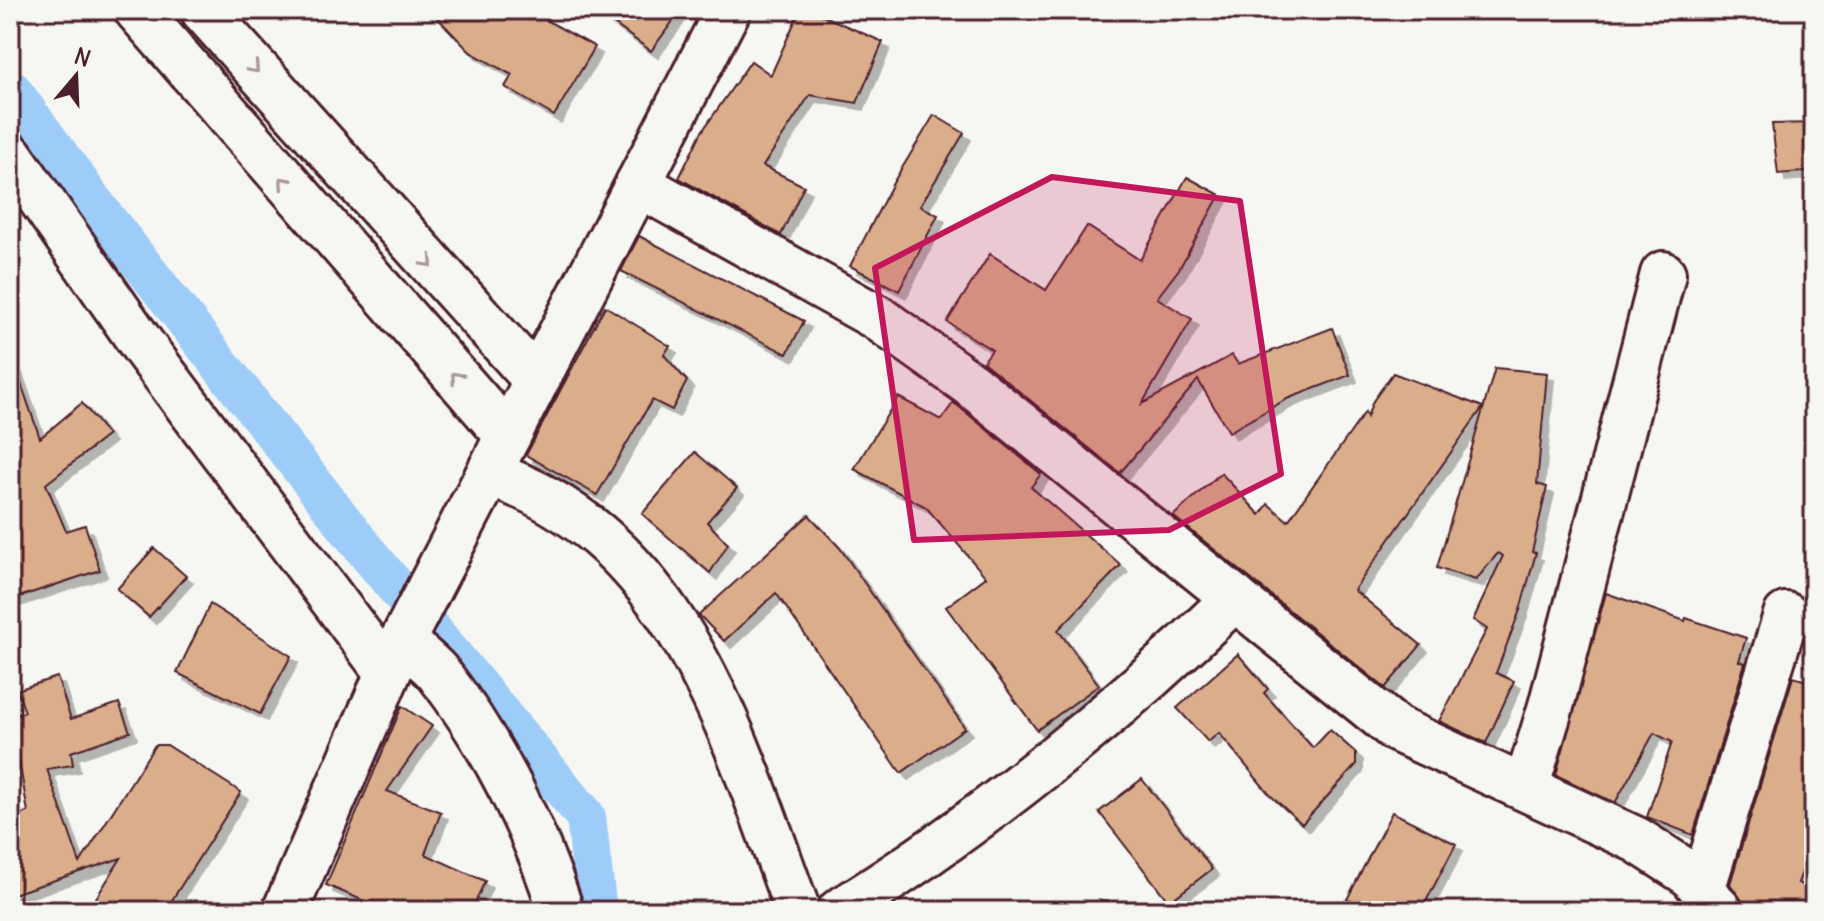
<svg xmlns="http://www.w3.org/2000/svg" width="1824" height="921" font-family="Delius,sans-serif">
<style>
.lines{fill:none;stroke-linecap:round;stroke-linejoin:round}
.canal{stroke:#9dccf8;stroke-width:40}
.building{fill:#daad8b;stroke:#4a1f2b;stroke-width:2;filter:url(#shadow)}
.minor-casing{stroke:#4a1f2b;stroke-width:50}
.primary-casing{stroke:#4a1f2b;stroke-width:50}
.minor{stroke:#f6f6f2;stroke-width:44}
.primary{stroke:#f6f6f2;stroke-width:44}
.oneway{stroke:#a99598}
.marked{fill:#c2185b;fill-opacity:0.2;stroke:#c2185b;stroke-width:6;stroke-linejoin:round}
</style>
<defs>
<filter id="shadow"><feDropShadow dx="7" dy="7" stdDeviation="0" flood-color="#0004"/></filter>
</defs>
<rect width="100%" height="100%" fill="#f6f6f2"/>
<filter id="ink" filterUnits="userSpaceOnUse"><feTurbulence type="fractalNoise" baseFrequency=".0125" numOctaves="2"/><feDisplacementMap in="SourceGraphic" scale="16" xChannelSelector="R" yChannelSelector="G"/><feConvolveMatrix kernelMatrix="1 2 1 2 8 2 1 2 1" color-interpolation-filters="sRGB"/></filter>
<g filter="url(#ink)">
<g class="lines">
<path class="canal" d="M10,88L100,211L366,551L586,817L597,911"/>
</g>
<g class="building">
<path d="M430,10H528L595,47L554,116L505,87L512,75L470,52Z"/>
<path d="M595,10H681L651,51Z"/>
<path d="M800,10H810L883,42L857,103L810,95L763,166L804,186L781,235L679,178L701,133L751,61L771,75Z"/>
<path d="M934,115L964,133L920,206L938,215L899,291L850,266L893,183Z"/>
<path d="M1814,123V171L1778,174L1772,124Z"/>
<path d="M1187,177L1220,195L1179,269L1157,298L1192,319L1142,404L1232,355L1238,364L1332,328L1350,375L1287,399L1229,432L1198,380L1120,473L983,362L992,350L947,322L990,254L1046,290L1087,226L1140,260Z"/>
<path d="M639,236L804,321L787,354L621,271Z"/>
<path d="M605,306L670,346L664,355L687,381L672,410L652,400L597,495L526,455Z"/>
<path d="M15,366L40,438L82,403L108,435L46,484L66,531L85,525L100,570L10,600V367Z"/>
<path d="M1495,368L1547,373L1537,484L1547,487L1532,552L1536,553L1520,610L1496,673L1514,681L1486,743L1439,721L1487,629L1473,620L1503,556L1498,553L1476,580L1437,568Z"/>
<path d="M1393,373L1483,407L1354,590L1421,645L1385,688L1173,516L1221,473L1260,515L1268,504L1288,521L1365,412L1367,417L1373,401Z"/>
<path d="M898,397L941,420L953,403L958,406L1041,474L1031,487L1121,565L1058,630L1099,685L1037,730L946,607L986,577L926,507L854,469Z"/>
<path d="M695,452L737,488L707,522L728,544L710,573L642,514Z"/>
<path d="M809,515L840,548L965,728L901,773L776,593L724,641L699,615Z"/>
<path d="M154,548L186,576L149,617L117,589Z"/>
<path d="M1606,593L1685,621L1686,618L1746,638L1739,661L1745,663L1693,835L1647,817L1672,742L1654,733L1615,803L1556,775Z"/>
<path d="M210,604L291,656L260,714L177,673Z"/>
<path d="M1238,654L1268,689L1264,693L1313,748L1330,730L1356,753V765L1302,824L1270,795L1219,733L1208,742L1177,708Z"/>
<path d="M57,677L71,719L119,703L130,732L71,752L73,765L47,769L80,863L155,745H167L241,792L165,911H88L121,858L10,895V818L28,812L11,716L25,712L17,690Z"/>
<path d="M1793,677L1814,683V841L1798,883L1814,891V911H1749L1730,884Z"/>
<path d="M402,706L432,726L387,791L441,812L425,854L485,881L471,911H388L326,885Z"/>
<path d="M1142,779L1212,869L1169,902L1099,812Z"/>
<path d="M1392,812L1456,844L1421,911H1341Z"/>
</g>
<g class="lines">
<defs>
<g id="minor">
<path d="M137,10L508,436"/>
<path d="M203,10L536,380"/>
<path d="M10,155L143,346L387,672"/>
<path d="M638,184L878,318L973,386L1396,729L1637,840L1691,875L1720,911"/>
<path d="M489,474C681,536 735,743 798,911"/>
<path d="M402,641C414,651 429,662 439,674C492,743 535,828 561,911"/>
<path d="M1526,788L1551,706L1663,274"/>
<path d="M1703,887L1786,615"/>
<path d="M840,911C978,826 1119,711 1235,598"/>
</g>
<path id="primary" d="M285,911L402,641L728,10"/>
</defs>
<use href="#minor" class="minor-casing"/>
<use href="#primary" class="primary-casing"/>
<use href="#minor" class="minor"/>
<use href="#primary" class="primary"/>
</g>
<defs><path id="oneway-chevron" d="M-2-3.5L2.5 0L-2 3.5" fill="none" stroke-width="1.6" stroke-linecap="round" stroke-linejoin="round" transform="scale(2)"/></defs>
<g class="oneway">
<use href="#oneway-chevron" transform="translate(254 68) rotate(48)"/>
<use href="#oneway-chevron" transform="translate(284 182) rotate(-131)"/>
<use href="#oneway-chevron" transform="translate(428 262) rotate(47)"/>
<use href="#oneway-chevron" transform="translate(456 377) rotate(-131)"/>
</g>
</g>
<path class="marked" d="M1052,177L1240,201L1281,474L1169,530L914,540L875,268Z"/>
<rect width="1824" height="921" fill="none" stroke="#f6f6f2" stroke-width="40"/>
<rect x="20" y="20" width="1784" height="881" fill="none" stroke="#4a1f2b" stroke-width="3" filter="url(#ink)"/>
<g transform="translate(76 76) rotate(19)" stroke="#f6f6f2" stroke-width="6" paint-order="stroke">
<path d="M0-6L14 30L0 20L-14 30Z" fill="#4a1f2b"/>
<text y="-12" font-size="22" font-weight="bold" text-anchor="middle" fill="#4a1f2b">N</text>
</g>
</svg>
